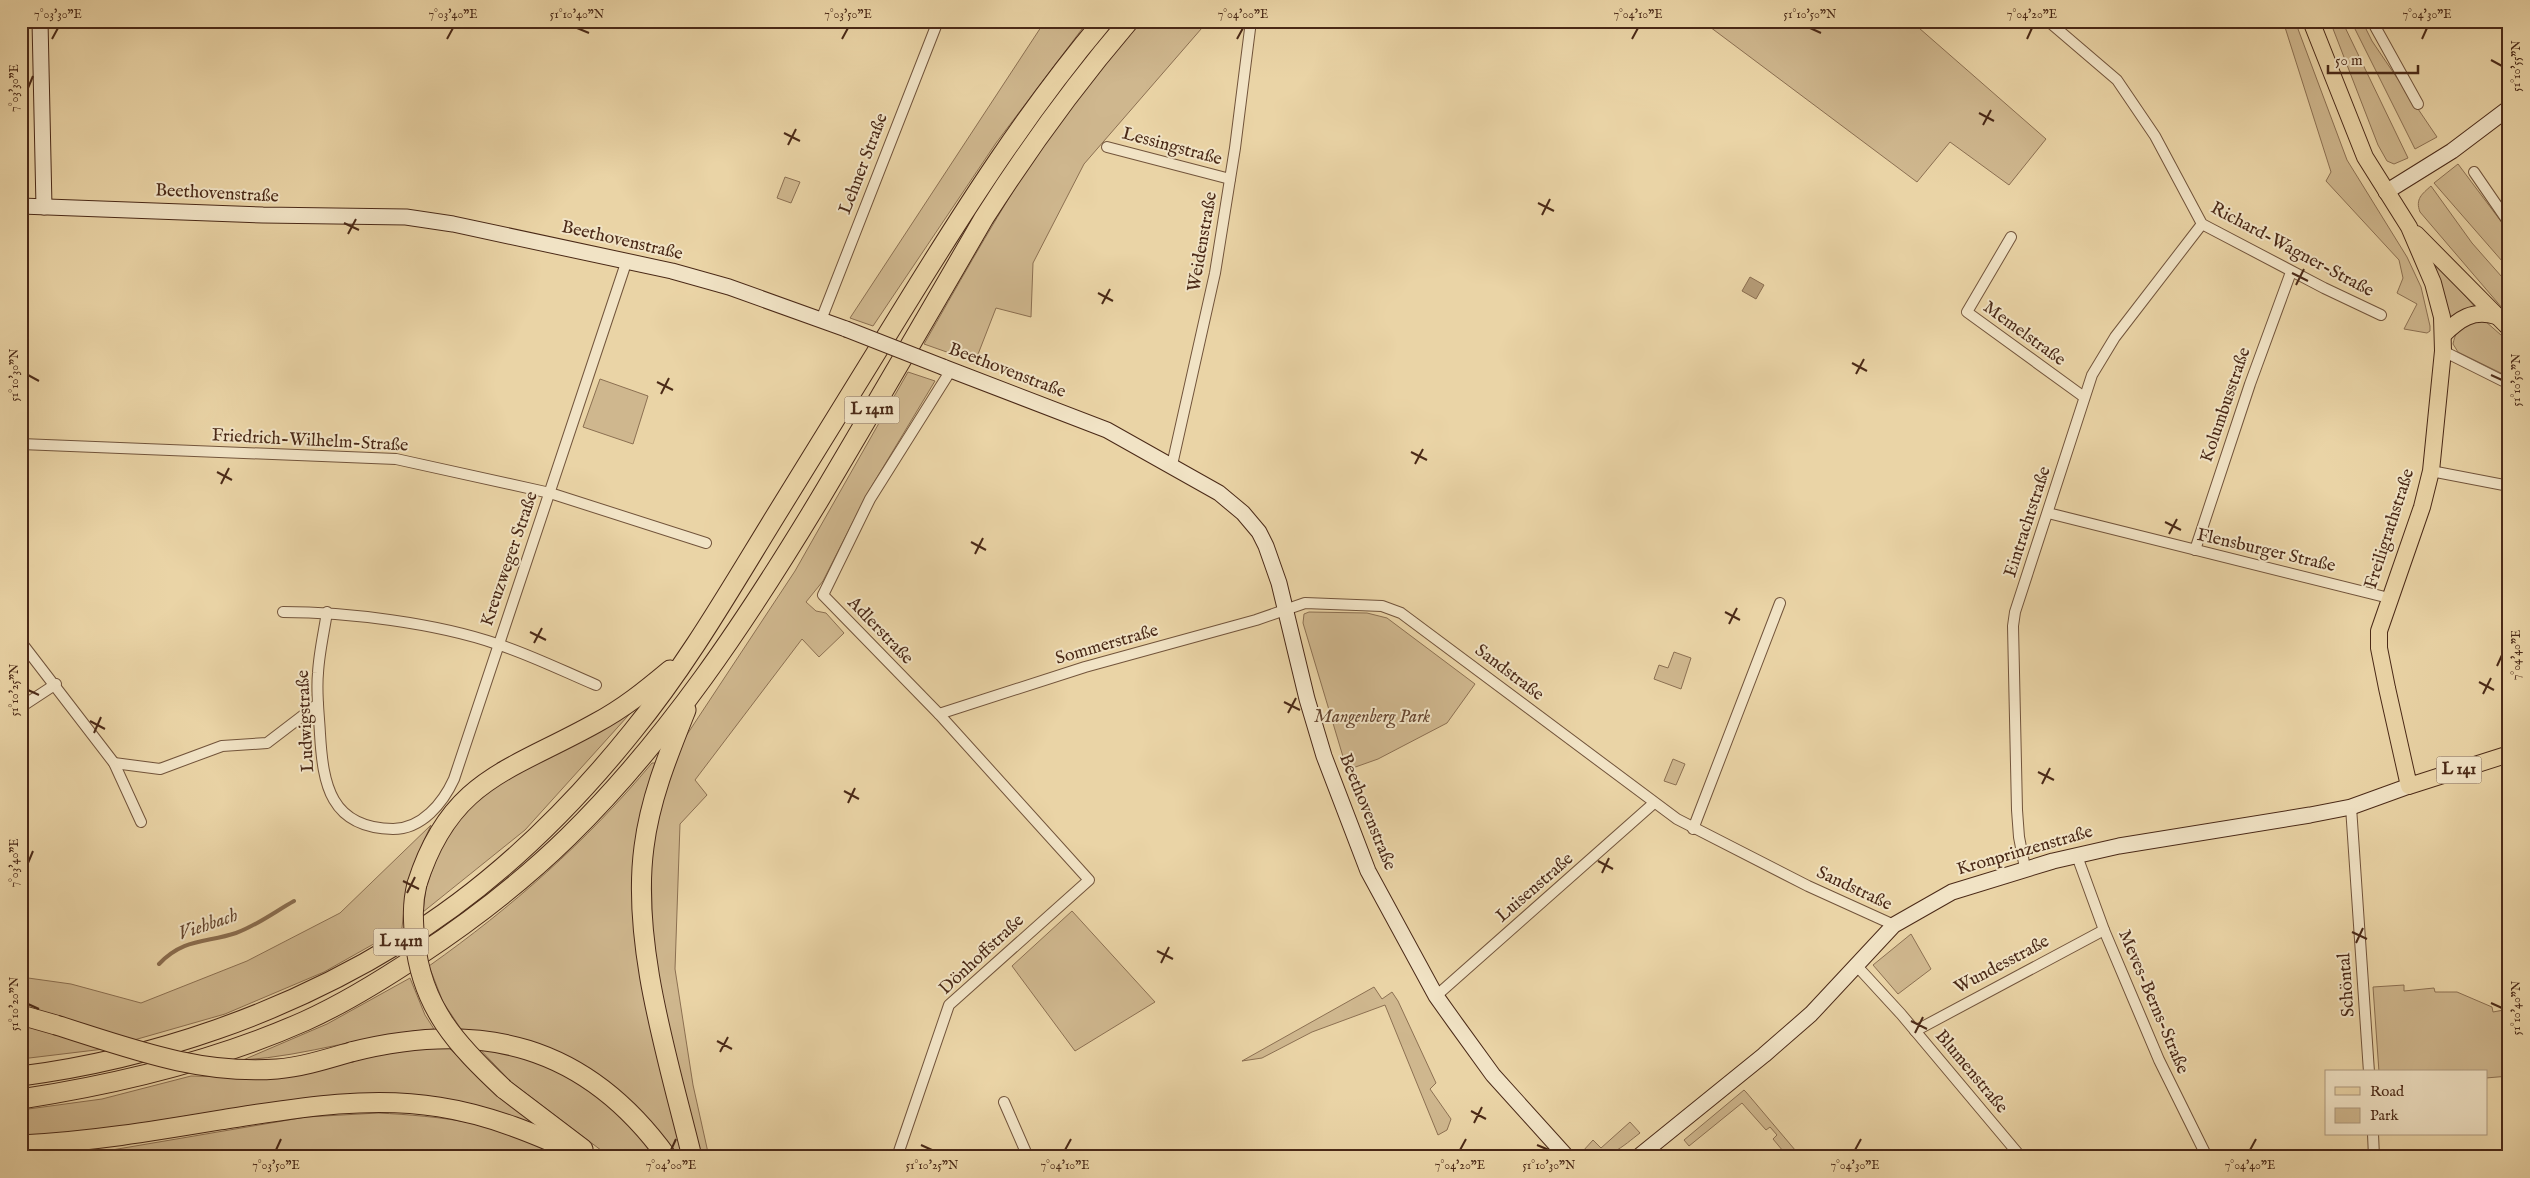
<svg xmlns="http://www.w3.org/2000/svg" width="2530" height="1178" font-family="'IM FELL English',serif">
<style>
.green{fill:#cfb78e;stroke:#8c7052}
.water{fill:#b49a75;stroke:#8a6d4f}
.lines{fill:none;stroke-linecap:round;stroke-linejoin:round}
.stream{stroke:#8a6d4f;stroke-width:4}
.street-casing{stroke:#72543b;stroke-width:12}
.secondary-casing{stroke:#4a2917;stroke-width:17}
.primary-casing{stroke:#4a2917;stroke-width:18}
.highway-casing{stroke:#4a2917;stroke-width:21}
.street{stroke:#f1e3c5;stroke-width:10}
.secondary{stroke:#f1e3c5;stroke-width:15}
.primary{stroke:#ead4a6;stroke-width:16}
.highway{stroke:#ead4a6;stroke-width:19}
.secondary-bridge-casing{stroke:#4a2917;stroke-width:17;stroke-linecap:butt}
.highway-bridge-casing{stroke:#4a2917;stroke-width:21;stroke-linecap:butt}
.secondary-bridge{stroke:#f1e3c5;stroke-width:15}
.highway-bridge{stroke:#ead4a6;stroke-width:19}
.ticks{fill:none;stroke:#4a2917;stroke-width:2}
.labels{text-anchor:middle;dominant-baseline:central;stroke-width:4;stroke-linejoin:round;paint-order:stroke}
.shield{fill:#f1e3c5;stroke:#7c614b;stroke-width:1}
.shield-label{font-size:16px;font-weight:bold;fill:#4a2917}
.street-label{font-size:18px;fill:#4a2917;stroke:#f1e3c5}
.park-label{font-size:18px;font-style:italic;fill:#65452f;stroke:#f1e3c5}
.water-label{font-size:19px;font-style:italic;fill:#64452e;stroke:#f1e3c5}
.neatline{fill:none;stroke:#4a2917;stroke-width:2}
.ticks-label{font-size:12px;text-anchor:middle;fill:#4a2917}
</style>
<rect width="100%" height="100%" fill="#ead4a6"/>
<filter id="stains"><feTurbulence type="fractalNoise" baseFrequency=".004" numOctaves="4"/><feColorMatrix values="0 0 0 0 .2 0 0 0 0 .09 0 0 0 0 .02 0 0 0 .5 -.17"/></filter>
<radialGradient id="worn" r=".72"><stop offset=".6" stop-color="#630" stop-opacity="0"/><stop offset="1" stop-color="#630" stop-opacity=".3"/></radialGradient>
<g class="green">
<path d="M1045,21H1088L996,143L873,326L850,318Z"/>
<path d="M1140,21H1208L1084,164L1033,263L1031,317L996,308L975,362L924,344C989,231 1050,117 1140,21Z"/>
<path d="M1702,21H1911L2046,139L2009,185L1950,142L1917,182Z"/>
<path d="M2283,21H2295L2347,160L2407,257L2421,287L2430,326V331L2427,333L2404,329L2417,304L2397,293L2403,278L2399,260L2326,181L2331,172Z"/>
<path d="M2330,21H2342L2408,158L2394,164L2387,161L2378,145Z"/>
<path d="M2351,21H2362L2372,41L2437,137L2415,149Z"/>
<path d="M2458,164L2509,232V269L2434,183Z"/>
<path d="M785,177L800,182L791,203L777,198Z"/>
<path d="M2431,186L2472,243L2509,285V316L2420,212C2415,199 2422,194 2431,186Z"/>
<path d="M2434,263L2437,264L2475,307L2451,320Z"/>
<path d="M2485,321L2509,342V377L2458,352L2453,344C2457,324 2465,323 2485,321Z"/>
<path d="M908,372L935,381L867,494L823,581L806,602L816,611L826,613L844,633L819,657L802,639L695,780L707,795L680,824L675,969L693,1085L709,1157H701L657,978L652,925L651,837L670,769L686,736L795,571Z"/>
<path d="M600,379L648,396L633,444L583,427Z"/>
<path d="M1309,612L1367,613L1387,618L1475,684L1447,723L1378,759L1347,770L1303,623L1304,614Z"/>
<path d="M1674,652L1691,658L1681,689L1654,679L1659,665L1668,668Z"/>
<path d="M636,707L525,830L423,912L426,887L443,841L463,815L485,792Z"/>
<path d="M1673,759L1685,764L1676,785L1664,781Z"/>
<path d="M652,763H656L639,838L684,1157H675C639,1101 588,1060 525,1040C504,1033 482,1032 461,1029L443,1002L429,966C512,907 586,842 652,763Z"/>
<path d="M431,825C415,859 405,890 402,928L324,972L225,1014L134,1040L21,1005V977L71,984L141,1003L247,961L340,913Z"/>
<path d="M1072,911L1155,1002L1075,1051L1012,966Z"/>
<path d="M1911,934L1931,969L1898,994L1873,965Z"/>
<path d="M410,978L425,1015L434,1029C369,1034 308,1056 243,1060L327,1024Z"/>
<path d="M2404,985V991L2434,988L2435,992H2457L2492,1007L2493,1012L2509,1009V1076L2486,1078V1072H2379L2373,987Z"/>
<path d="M1374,987L1382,999L1392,992L1398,1001L1436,1083L1430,1089L1451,1119L1447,1130L1438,1135L1385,1005L1312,1032L1262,1058L1242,1061Z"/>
<path d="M21,1022L104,1049L21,1059Z"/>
<path d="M444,1043L483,1082L553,1133L509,1115L476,1106L322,1097L263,1104L98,1130L21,1138V1110L102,1099L191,1076L274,1078L348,1060Z"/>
<path d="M475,1044L506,1051L565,1074L622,1113L658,1157H610L511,1082Z"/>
<path d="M1744,1090L1746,1092L1801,1157H1788L1773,1139L1777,1135L1770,1127L1766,1130L1742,1103L1689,1146L1684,1140Z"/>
<path d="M378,1113C438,1116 511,1123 562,1157H396L395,1155L391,1157H22L100,1152L306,1117Z"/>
<path d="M1630,1122L1640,1133C1624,1145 1605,1165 1583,1151L1593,1140L1601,1148Z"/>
</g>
<path class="water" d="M1750,277L1764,285L1756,299L1742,291Z"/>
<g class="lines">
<path class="stream" d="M159,964C184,938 206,943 236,933C256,926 276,911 294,901"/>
<defs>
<g id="street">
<path d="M2048,21L2117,80L2155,136L2202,224L2324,288L2381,315"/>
<path d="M2372,21L2418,104"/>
<path d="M1107,147L1230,179"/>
<path d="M2474,172L2509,223"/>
<path d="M2011,237L1967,312L2084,397"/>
<path d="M821,320L938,21"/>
<path d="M2443,351L2509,384"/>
<path d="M21,444L396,459L550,493L706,543"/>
<path d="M1172,465L1215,273L1235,148L1251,21"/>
<path d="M2431,471L2509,486"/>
<path d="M2048,513L2389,598"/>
<path d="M2195,550L2250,384L2291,272"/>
<path d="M283,612C347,612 436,623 497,644C531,655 563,671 596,685"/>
<path d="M327,612C324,632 319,653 318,673C316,693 319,714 320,734C323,784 330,828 393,829C422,829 443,803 454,779L627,260"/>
<path d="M21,642L114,763L141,822"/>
<path d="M21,707L56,684"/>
<path d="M939,714L1085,667L1256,620L1305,603L1382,606L1401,613L1677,819L1808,886L1894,925"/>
<path d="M114,763L160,769L222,746L267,743L318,704"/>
<path d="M2351,807L2369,1072"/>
<path d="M1693,829L1780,603"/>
<path d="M2077,856L2104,930L2159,1060L2207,1157"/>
<path d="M2025,868L2019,837L2017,810L2013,626L2015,612L2092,375L2115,337L2202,224"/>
<path d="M1855,964L1901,1014L2021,1157"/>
<path d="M1436,996L1654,803"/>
<path d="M1915,1031L2104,930"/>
<path d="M1004,1102L1028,1157"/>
<path d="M2373,1134L2374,1157"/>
<path d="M897,1157L949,1005L1089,880L939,714L823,595L870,499L951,370"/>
</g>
<g id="secondary">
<path d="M40,21L44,207"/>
<path d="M2386,192L2452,151L2509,108"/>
<path d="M21,206L263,215L406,217L453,224L672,271L729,287L846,329"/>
<path d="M943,367L1107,430L1219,493L1243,513L1259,532L1266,546L1279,583L1307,699L1324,756L1368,871L1436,996L1456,1024L1493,1075L1567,1157"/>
<path d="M1638,1157L1764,1055L1811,1014L1894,925L1952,892L2053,861L2119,846L2310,815L2351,807L2409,786"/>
</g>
<g id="primary">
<path d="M2311,21L2365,157L2409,227L2433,283L2442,317L2443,351L2431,471L2422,507L2379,631V648L2387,688L2409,786L2509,754"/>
<path d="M2416,234L2509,328"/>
<path d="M2443,335C2459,319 2473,309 2496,316"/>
</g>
<g id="highway">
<path d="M686,710C668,755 650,799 644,847C631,945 669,1062 692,1157"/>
<path d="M417,884C450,779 510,771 596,723C624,708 646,690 670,670"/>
<path d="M21,1015L56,1025"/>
<path d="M351,1052C482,1019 586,1045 667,1157"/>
<path d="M21,1076C153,1059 285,1013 399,943C488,889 567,813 632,732C687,665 731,588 776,515C819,445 862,376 905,306C966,207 1028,110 1103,21"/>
<path d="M504,1089L583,1149"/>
<path d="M21,1099C118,1084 215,1061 305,1021C345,1003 382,980 418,956C471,921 523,881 568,837C668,739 746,621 818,502C874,408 929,313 984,218C1028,149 1076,83 1129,21"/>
<path d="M21,1145C88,1142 154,1131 220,1120C291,1109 367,1095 439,1107C491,1115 538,1135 586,1157"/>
</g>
</defs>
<use href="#street" class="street-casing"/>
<use href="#secondary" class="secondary-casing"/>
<use href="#primary" class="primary-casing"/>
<use href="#highway" class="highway-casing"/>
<use href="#street" class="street"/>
<use href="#secondary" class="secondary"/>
<use href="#primary" class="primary"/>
<use href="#highway" class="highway"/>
<defs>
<path id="secondary-bridge" d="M846,329L943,367"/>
<g id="highway-bridge">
<path d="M417,884C412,904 413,921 415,941C422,1008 457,1045 504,1089"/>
<path d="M56,1025C129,1048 199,1075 277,1069C302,1067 327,1059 351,1052"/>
</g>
</defs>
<use href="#secondary-bridge" class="secondary-bridge-casing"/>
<use href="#highway-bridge" class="highway-bridge-casing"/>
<use href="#secondary-bridge" class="secondary-bridge"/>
<use href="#highway-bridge" class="highway-bridge"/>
</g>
<path class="ticks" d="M577,28L589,33M1810,28L1821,33M52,39L58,28M447,39L453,28M842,39L848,28M1237,39L1243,28M1632,39L1638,28M2027,39L2032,28M2422,39L2427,28M2491,60L2502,66M28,88L33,76M1979,113L1994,121M1983,125L1991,110M784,133L800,141M788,145L796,129M1538,203L1554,211M1542,215L1550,199M344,223L359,230M348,234L356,219M2292,273L2308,281M2296,285L2304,269M1098,293L1113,301M1102,304L1110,289M1852,363L1867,371M1856,374L1864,359M28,375L39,381M2491,375L2502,380M657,382L673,390M661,394L669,378M1411,452L1427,460M1415,464L1423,449M217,472L232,480M221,484L229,468M2165,522L2181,530M2169,534L2177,519M971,542L986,550M975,554L983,538M1725,612L1740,620M1729,624L1737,608M530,632L546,640M534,643L542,628M2497,666L2502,655M2479,682L2494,690M28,690L39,695M2483,694L2491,678M1284,702L1300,710M1288,713L1296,698M90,721L105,729M94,733L101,717M2038,772L2054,780M2042,784L2050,768M844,791L859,799M848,803L855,788M1598,861L1613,869M28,863L33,851M1602,873L1609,858M403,881L419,889M407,893L415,877M2352,932L2367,939M2356,943L2363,928M1157,951L1173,959M1161,963L1169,947M2491,1003L2502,1008M28,1004L39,1009M1911,1021L1927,1029M1915,1033L1923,1017M717,1041L732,1049M720,1052L728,1037M1471,1111L1486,1119M1474,1123L1482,1107M921,1145L932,1150M1537,1145L1549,1150M276,1150L281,1139M671,1150L676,1139M1065,1150L1071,1139M1460,1150L1466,1139M1855,1150L1861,1139M2250,1150L2256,1139"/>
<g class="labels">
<g class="shield">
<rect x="844.5" y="396.5" width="55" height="27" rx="4"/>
<rect x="2436.5" y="756.5" width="45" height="27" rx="4"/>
<rect x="373.5" y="928.5" width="55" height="27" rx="4"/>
</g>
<g class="shield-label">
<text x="872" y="410">L 141n</text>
<text x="2459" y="770">L 141</text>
<text x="401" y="942">L 141n</text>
</g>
<g class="street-label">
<text transform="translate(1172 147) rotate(15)">Lessingstraße</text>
<text transform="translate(864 164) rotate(-69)">Lehner Straße</text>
<text transform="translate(217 194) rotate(3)">Beethovenstraße</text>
<text transform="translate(622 241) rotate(13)">Beethovenstraße</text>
<text transform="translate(1203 242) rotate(-80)">Weidenstraße</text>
<text transform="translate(2292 250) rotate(28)">Richard-Wagner-Straße</text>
<text transform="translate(2024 334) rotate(36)">Memelstraße</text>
<text transform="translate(1007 371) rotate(21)">Beethovenstraße</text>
<text transform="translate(2226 405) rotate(-71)">Kolumbusstraße</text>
<text transform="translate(310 441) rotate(3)">Friedrich-Wilhelm-Straße</text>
<text transform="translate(2028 522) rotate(-72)">Eintrachtstraße</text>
<text transform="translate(2390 529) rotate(-72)">Freiligrathstraße</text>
<text transform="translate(2266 551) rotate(13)">Flensburger Straße</text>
<text transform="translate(510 559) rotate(-71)">Kreuzweger Straße</text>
<text transform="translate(880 631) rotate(46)">Adlerstraße</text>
<text transform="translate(1107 645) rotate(-16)">Sommerstraße</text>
<text transform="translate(1509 673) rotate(37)">Sandstraße</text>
<text transform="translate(306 721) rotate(-93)">Ludwigstraße</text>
<text transform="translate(1367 812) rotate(68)">Beethovenstraße</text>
<text transform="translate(2025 851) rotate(-16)">Kronprinzenstraße</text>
<text transform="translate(1535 888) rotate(-41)">Luisenstraße</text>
<text transform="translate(1854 889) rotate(25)">Sandstraße</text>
<text transform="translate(982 955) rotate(-43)">Dönhoffstraße</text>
<text transform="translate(2002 965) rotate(-28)">Wundesstraße</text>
<text transform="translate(2347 985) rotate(-94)">Schöntal</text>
<text transform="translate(2153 1002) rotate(67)">Meves-Berns-Straße</text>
<text transform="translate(1971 1072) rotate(50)">Blumenstraße</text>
</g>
<g class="park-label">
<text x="1372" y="717">Mangenberg Park</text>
</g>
<g class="water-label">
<text transform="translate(208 925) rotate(-19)">Viehbach</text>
</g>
</g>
<rect width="2530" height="1178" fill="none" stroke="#ead4a6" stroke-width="55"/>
<rect x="2325" y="1070" width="162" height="65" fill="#f1e3c5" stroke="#ae997f"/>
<rect x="2335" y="1087" width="25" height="8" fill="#ead4a6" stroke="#ae997f"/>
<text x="2370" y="1096" font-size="15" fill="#4a2917">Road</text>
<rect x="2335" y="1108" width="25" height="15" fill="#cfb78e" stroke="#ae997f"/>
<text x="2370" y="1120" font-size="15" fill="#4a2917">Park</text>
<path d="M2328 65v8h90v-8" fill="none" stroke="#4a2917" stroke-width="2.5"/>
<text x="2335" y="65" font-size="15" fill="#4a2917" stroke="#f1e3c5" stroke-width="4" paint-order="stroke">50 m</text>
<rect x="28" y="28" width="2474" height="1122" class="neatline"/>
<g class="ticks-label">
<text x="58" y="18">7°03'30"E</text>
<text x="453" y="18">7°03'40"E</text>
<text x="577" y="18">51°10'40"N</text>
<text x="848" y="18">7°03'50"E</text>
<text x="1243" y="18">7°04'00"E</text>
<text x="1638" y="18">7°04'10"E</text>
<text x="1810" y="18">51°10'50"N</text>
<text x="2032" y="18">7°04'20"E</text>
<text x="2427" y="18">7°04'30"E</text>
<text transform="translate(2516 66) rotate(-90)" y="4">51°10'55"N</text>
<text transform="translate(14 88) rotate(-90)" y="4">7°03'30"E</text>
<text transform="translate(14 375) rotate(-90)" y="4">51°10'30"N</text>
<text transform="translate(2516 380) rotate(-90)" y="4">51°10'50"N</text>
<text transform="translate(2516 655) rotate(-90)" y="4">7°04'40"E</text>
<text transform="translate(14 690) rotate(-90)" y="4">51°10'25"N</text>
<text transform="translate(14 863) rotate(-90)" y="4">7°03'40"E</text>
<text transform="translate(14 1004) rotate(-90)" y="4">51°10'20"N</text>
<text transform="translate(2516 1008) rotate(-90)" y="4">51°10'40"N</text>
<text x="276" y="1169">7°03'50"E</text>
<text x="671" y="1169">7°04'00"E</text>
<text x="932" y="1169">51°10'25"N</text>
<text x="1065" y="1169">7°04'10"E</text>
<text x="1460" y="1169">7°04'20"E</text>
<text x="1549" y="1169">51°10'30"N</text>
<text x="1855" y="1169">7°04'30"E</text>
<text x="2250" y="1169">7°04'40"E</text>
</g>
<rect width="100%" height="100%" filter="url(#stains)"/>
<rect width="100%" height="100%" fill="url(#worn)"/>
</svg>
